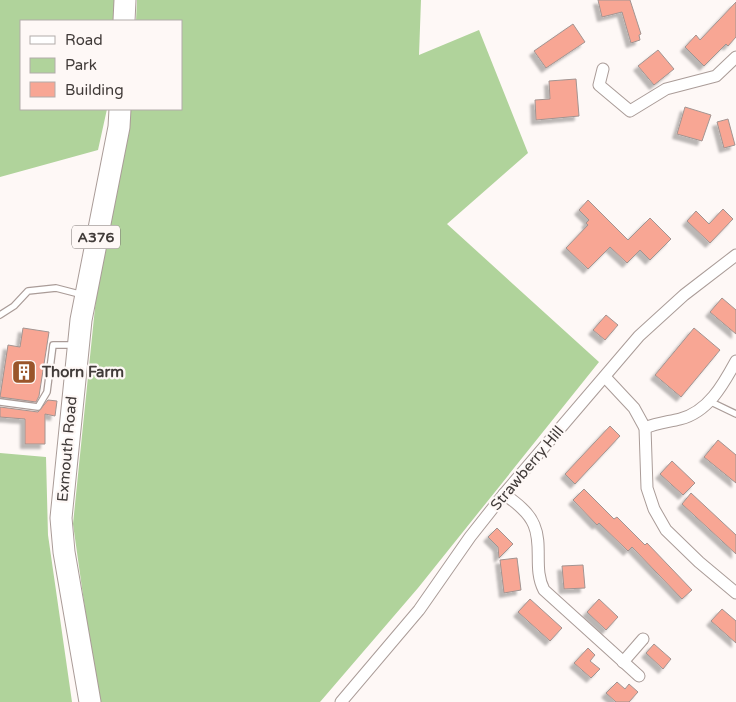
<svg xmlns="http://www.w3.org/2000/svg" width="736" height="702" font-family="'Varela Round',sans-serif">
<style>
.green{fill:#b0d39b}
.building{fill:#f8a694;stroke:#a29491;filter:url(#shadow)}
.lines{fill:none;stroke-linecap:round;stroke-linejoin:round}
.lane-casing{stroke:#aa9c98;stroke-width:8}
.street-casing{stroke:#aa9c98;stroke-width:13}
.highway-casing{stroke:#aa9c98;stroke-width:23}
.lane{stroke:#fff;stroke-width:5.5}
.street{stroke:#fff;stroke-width:11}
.highway{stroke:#fff;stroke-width:21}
.labels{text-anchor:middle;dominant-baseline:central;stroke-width:4.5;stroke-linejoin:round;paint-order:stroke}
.shield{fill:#fef8f6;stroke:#7a7472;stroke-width:1}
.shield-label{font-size:14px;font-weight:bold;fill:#413b39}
.poi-label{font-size:15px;font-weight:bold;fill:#413b39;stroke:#fef8f6;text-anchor:start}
.street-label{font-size:15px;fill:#413b39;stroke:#fef8f6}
</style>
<defs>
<filter id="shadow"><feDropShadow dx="-4.5" dy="4.5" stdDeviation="1" flood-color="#0004"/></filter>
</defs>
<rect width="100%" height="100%" fill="#fef8f6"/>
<g class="green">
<path d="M0,0H115L114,21H21V109H107L98,150L0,177Z"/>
<path d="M137,0H421L419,55L479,30L528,153L447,224L599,362L418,588L320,702H98L73,524L97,288L129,109H181V21H136Z"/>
<path d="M0,453L46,457L48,535L72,702H0Z"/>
</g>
<g class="building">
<path d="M598,0H630L641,34L639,35L640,40L631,43L622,12L602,17Z"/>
<path d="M736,2V37L728,46L726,44L704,66L685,47L696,35L700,40Z"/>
<path d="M573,24L585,42L546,68L534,51Z"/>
<path d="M658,50L674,69L654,85L638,66Z"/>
<path d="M576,79L579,116L536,120L535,100L550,99L549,81Z"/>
<path d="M685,107L711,115L702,141L677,134Z"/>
<path d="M728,119L735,145L724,148L717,122Z"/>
<path d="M588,200L628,240L650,218L671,239L650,260L640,250L627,263L610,247L588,269L566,248L588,225L586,223L589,220L579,210Z"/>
<path d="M723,209L733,219L710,243L687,221L696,211L709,224Z"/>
<path d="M722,298L736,310V334L710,312Z"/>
<path d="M606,315L618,325L605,340L593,330Z"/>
<path d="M23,328L49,332L39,396L36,402L0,397L8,345L20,347Z"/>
<path d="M694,328L720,350L681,397L655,375Z"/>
<path d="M48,400L57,401L55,416L45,414V444H25V419L0,417V407L38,412Z"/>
<path d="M610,426L620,436L575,484L565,474Z"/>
<path d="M718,440L736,455V483L704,457Z"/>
<path d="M672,461L695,483L683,495L660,474Z"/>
<path d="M584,489L614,519L617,517L645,545L647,543L692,590L682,599L632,547L628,551L599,523L597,525L573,500Z"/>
<path d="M691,493L736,535V554L682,504Z"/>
<path d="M497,528L513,544L499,558L498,547L488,537Z"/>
<path d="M517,558L521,590L504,593L500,560Z"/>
<path d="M583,565L585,588L564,589L562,566Z"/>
<path d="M530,599L562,628L550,641L518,612Z"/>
<path d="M599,599L618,617L606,630L587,612Z"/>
<path d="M722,609L736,621V643L711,621Z"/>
<path d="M654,644L671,659L663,669L646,653Z"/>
<path d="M588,648L595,655L590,661L600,669L591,678L574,663Z"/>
<path d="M617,682L625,689L629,684L638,692L629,702H616L606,693Z"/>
</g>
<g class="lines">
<defs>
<g id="lane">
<path d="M0,315L14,306L28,291L56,288L83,295"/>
<path d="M709,401L736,414"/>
<path d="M0,402L38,407L47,392L53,345H75"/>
</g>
<g id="street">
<path d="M603,69L599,85L630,111L666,89L716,76L736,57"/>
<path d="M605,377L634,408L645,428L647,488L654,509L666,530L699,562L736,593"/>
<path d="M645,428C657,423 668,422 680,419C708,412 723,385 736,361"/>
<path d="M504,494C515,502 529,512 534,525C543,546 533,569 544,590L639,676"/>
<path d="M623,662L643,639"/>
<path d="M341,702L419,610L470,537L504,494L639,336L684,295L736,255"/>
</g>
<g id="highway">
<path d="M124,21L125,0"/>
<path d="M90,702L64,552L61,518L81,320L119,127L120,109"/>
</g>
</defs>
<use href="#lane" class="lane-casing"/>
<use href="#street" class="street-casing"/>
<use href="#highway" class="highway-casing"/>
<use href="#lane" class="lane"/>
<use href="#street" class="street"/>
<use href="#highway" class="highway"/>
</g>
<defs>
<symbol id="building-square" viewBox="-11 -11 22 22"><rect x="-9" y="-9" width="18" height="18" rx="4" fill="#9a552a" stroke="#fef8f6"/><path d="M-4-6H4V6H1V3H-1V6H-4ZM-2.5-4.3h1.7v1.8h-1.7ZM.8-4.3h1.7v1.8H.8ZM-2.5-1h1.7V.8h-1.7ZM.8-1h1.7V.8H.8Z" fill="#fff"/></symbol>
</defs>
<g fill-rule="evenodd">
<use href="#building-square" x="10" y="358" width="28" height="28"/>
</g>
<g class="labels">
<rect class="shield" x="72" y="225.5" width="48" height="23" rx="4"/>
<g class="shield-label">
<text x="96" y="237">A376</text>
</g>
<g class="poi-label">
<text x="42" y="372">Thorn Farm</text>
</g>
<g class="street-label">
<text transform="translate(67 449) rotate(-85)">Exmouth Road</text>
<text transform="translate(527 468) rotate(-50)">Strawberry Hill</text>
</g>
</g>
<rect x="20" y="20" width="162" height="90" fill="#fef8f6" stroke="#b2acaa"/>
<rect x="30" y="36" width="25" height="8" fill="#ffffff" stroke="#b2acaa"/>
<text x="65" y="45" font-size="15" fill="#413b39">Road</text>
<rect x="30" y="58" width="25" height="15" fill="#b0d39b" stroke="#b2acaa"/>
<text x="65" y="70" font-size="15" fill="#413b39">Park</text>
<rect x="30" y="82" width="25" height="15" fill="#f8a694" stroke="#b2acaa"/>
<text x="65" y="95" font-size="15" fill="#413b39">Building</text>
</svg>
